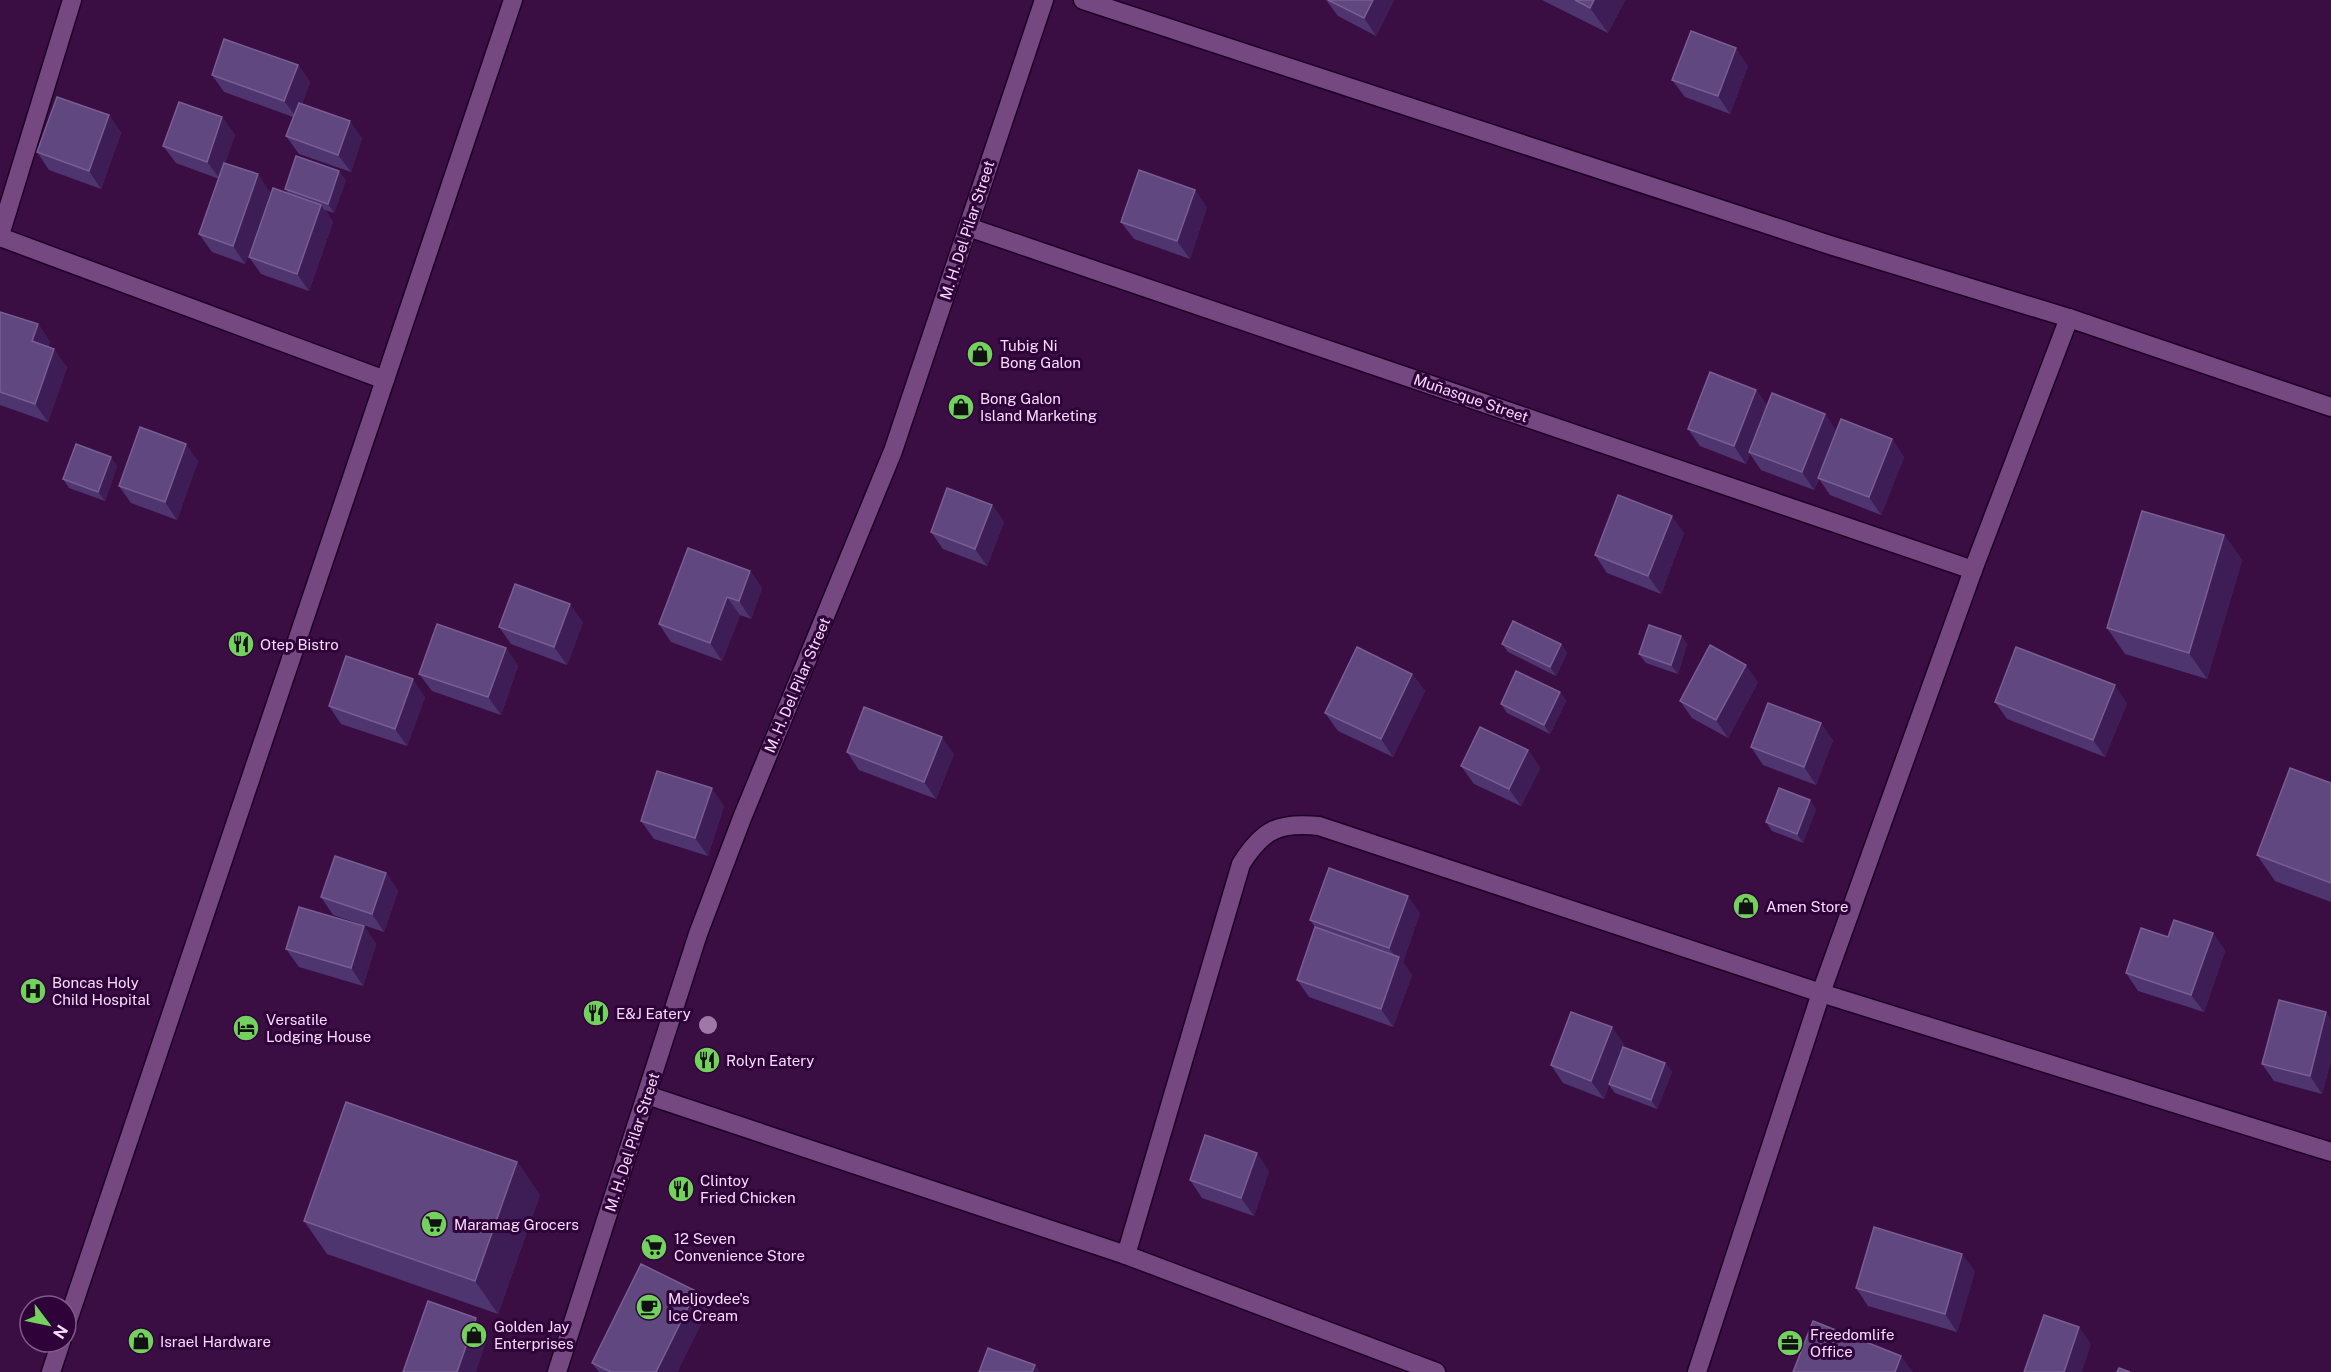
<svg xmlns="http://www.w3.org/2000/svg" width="2331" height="1372" font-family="'Public Sans',sans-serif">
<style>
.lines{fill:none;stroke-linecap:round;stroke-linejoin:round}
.minor-casing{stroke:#1d0024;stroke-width:21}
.minor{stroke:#764881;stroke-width:18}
.tree{fill:#9f78a8}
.wall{fill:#4e3570}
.shaded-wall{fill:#3e1d57}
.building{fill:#60477f;stroke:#785e93;stroke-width:1.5}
.labels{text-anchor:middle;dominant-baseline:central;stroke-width:6;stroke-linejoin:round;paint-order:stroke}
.street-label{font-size:15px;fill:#f8ddfe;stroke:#2f0239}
.poi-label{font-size:15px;fill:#f8ddfe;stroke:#2f0239;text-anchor:start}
</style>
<rect width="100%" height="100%" fill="#3a0d43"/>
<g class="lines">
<defs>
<g id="minor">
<path d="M1083,0L1830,245L2069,318L2331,407"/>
<path d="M968,227L1973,570"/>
<path d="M0,235L72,0"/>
<path d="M0,237L385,380"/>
<path d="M647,1095L1126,1255L1436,1372"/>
<path d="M1126,1255L1241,864C1263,829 1279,822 1319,826L1821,993L2331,1152"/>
<path d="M66,1326L513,0"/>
<path d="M51,1372L61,1342"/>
<path d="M557,1372L698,934L742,818L893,451L1044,0"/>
<path d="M1697,1372L1821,993L1973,570L2069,318"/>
</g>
</defs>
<use href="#minor" class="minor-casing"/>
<use href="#minor" class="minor"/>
</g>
<circle class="tree" cx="708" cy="1025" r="9"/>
<g class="wall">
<path d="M1326,0H1394L1376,36L1338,16Z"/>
<path d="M1542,0H1625L1608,33Z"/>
<path d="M298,65L310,82L302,104L362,138L351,172L299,154L286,136L293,117L224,92L212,75Z"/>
<path d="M1748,66L1730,114L1685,97L1672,80Z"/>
<path d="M109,115L121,133L101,189L49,170L37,152Z"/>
<path d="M222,117L235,135L225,163L270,192L245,264L212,252L199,234L219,179L176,163L163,146Z"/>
<path d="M346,180L334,213L325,210L333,222L309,291L261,274L249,257L288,193L285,189Z"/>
<path d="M1207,207L1190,259L1134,239L1121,222Z"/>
<path d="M0,312L38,324L50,342L48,347L67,367L48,422L0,405Z"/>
<path d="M1756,390L1767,406L1825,414L1836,431L1892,439L1904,457L1881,515L1830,495L1819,479L1814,490L1761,470L1750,454L1746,464L1700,446L1688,429Z"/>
<path d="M198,461L177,520L131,503L119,486Z"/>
<path d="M117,466L105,501L69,488L63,479Z"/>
<path d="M992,505L1004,522L987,566L943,549L931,532Z"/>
<path d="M1684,533L1661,594L1607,573L1595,555Z"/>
<path d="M2224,535L2242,560L2207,679L2125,654L2107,628Z"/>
<path d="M750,571L762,588L751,619L740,615L722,661L671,642L659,624Z"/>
<path d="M583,622L567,665L511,644L499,627Z"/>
<path d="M1681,636L1687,644L1678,674L1646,663L1639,654Z"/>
<path d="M1502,644H1561L1567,653L1556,676L1508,652Z"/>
<path d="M506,648L518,666L501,715L432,691L419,674Z"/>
<path d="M1412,674L1425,691L1393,757L1338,731L1325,713Z"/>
<path d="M1758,682L1728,738L1692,718L1680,701Z"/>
<path d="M1560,692L1566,701L1550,734L1507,713L1501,704Z"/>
<path d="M425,697L407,746L341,724L329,706Z"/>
<path d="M1995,702L2127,703L2105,757L2007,719Z"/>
<path d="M1833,740L1816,785L1763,765L1751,747Z"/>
<path d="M1528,750L1540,768L1521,806L1474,784L1461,766Z"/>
<path d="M847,752L954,754L936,799L859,770Z"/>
<path d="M2331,783V902L2275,881L2257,855Z"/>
<path d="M724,806L708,856L654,839L641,821Z"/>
<path d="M1816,809L1803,843L1772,831L1766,822Z"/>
<path d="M386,873L398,891L384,932L333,915L321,897Z"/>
<path d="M1420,913L1403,962L1412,975L1393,1027L1309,997L1297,980L1315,927L1310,920Z"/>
<path d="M364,926L376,944L363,986L299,967L286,949Z"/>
<path d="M2213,933L2225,951L2204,1012L2138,991L2126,973L2168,937Z"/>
<path d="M2331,1019V1060L2322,1094L2274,1081L2262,1064Z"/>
<path d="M1624,1044L1623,1047L1665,1063L1672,1072L1657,1109L1615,1093L1609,1085L1604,1099L1563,1083L1551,1065Z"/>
<path d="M517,1162L540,1195L498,1314L327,1254L304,1221Z"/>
<path d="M1269,1171L1254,1216L1202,1198L1190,1180Z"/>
<path d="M1975,1271L1957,1332L1868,1306L1856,1288Z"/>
<path d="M696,1291L709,1308L677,1372H599L592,1363Z"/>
</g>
<g class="shaded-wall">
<path d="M1373,0H1394L1376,36L1364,18Z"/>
<path d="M1594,0H1625L1608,33L1590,8Z"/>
<path d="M1736,48L1748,66L1730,114L1718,96Z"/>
<path d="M298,65L310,82L297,118L284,101Z"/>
<path d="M109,115L121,133L101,189L89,171Z"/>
<path d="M222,117L235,135L220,179L207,162Z"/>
<path d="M350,121L362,138L351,172L338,155Z"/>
<path d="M339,171L346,180L334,213L328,204Z"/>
<path d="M258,174L270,192L245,264L233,246Z"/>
<path d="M1195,190L1207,207L1190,259L1177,241Z"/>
<path d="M321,205L333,222L309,291L297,274Z"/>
<path d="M38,324L50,342L44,359L32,341Z"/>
<path d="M54,349L67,367L48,422L35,404Z"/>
<path d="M1756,390L1768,408L1749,452L1750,454L1746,464L1734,446Z"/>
<path d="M1825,414L1837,432L1814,490L1802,472Z"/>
<path d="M1892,439L1904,457L1881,515L1869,497Z"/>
<path d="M186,444L198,461L177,520L165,502Z"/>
<path d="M111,457L117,466L105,501L98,492Z"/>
<path d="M992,505L1004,522L987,566L975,549Z"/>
<path d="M1672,516L1684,533L1661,594L1648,576Z"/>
<path d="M2224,535L2242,560L2207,679L2189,653Z"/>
<path d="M750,571L762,588L751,619L739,601Z"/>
<path d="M727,597L740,615L722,661L710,643Z"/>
<path d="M570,604L583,622L567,665L554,647Z"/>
<path d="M1681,636L1687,644L1678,674L1671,665Z"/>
<path d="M1561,644L1567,653L1556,676L1550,667Z"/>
<path d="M506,648L518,666L501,715L488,697Z"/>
<path d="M1746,665L1758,682L1728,738L1716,720Z"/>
<path d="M1412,674L1425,691L1393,757L1381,739Z"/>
<path d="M413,679L425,697L407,746L395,729Z"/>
<path d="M2115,685L2127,703L2105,757L2093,740Z"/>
<path d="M1560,692L1566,701L1550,734L1544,725Z"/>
<path d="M1821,723L1833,740L1816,785L1804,767Z"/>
<path d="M942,737L954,754L936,799L924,782Z"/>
<path d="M1528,750L1540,768L1521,806L1509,789Z"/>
<path d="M712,788L724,806L708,856L695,838Z"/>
<path d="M1810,800L1816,809L1803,843L1797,834Z"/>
<path d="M386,873L398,891L384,932L372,914Z"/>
<path d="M1408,896L1420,913L1403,962L1412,975L1393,1027L1381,1009L1398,960L1389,948Z"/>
<path d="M364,926L376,944L363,986L351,968Z"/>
<path d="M2213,933L2225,951L2204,1012L2191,995Z"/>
<path d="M2326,1012L2331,1019V1060L2322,1094L2310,1076Z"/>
<path d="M1612,1027L1624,1044L1604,1099L1591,1081Z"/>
<path d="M1665,1063L1672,1072L1657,1109L1651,1100Z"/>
<path d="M1257,1153L1269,1171L1254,1216L1241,1198Z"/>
<path d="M517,1162L540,1195L498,1314L475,1281Z"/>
<path d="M1962,1254L1975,1271L1957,1332L1945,1314Z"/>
<path d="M696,1291L709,1308L677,1372H656Z"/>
<path d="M476,1318L488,1336L476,1372H457Z"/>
<path d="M2079,1327L2091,1344L2082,1372H2064Z"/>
<path d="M1901,1356L1913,1372H1895Z"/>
<path d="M1035,1365L1040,1372H1032Z"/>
</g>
<g class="building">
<path d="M1328,0H1373L1364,18Z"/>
<path d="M1575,0H1594L1590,8Z"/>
<path d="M1691,31L1736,48L1718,96L1672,80Z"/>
<path d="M224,39L298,65L284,101L212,75Z"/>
<path d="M57,97L109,115L89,171L37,152Z"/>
<path d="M179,102L222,117L207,162L163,146Z"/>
<path d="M299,103L350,121L338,155L286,136Z"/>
<path d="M296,156L339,171L328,204L285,189Z"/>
<path d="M224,163L258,174L233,246L199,234Z"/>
<path d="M1139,170L1195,190L1177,241L1121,222Z"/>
<path d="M273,188L321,205L297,274L249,257Z"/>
<path d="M0,312L38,324L32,341L54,349L35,404L0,392Z"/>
<path d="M1710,372L1756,390L1734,446L1688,429Z"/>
<path d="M1772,393L1825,414L1802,472L1749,452Z"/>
<path d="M1841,419L1892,439L1869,497L1818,478Z"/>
<path d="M140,427L186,444L165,502L119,486Z"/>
<path d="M76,444L111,457L98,492L63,479Z"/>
<path d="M947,488L992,505L975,549L931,532Z"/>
<path d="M1618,495L1672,516L1648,576L1595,555Z"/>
<path d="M2142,511L2224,535L2189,653L2107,628Z"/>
<path d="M688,548L750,571L739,601L727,597L710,643L659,624Z"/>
<path d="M515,584L570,604L554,647L499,627Z"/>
<path d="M1513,621L1561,644L1550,667L1502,644Z"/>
<path d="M437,624L506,648L488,697L419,674Z"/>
<path d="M1649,625L1681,636L1671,665L1639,654Z"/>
<path d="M1710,645L1746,665L1716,720L1680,701Z"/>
<path d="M1357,647L1412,674L1381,739L1325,713Z"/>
<path d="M2016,647L2115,685L2093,740L1995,702Z"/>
<path d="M346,656L413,679L395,729L329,706Z"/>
<path d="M1516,671L1560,692L1544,725L1501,704Z"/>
<path d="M1768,703L1821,723L1804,767L1751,747Z"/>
<path d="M864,707L942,737L924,782L847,752Z"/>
<path d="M1480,727L1528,750L1509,789L1461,766Z"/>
<path d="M2290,768L2331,783V883L2257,855Z"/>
<path d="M657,771L712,788L695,838L641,821Z"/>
<path d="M1779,788L1810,800L1797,834L1766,822Z"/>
<path d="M335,856L386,873L372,914L321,897Z"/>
<path d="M1329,868L1408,896L1389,948L1310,920Z"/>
<path d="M299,907L364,926L351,968L286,949Z"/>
<path d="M2174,920L2213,933L2191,995L2126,973L2141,928L2168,937Z"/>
<path d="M1315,927L1399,957L1381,1009L1297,980Z"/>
<path d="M2279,1000L2326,1012L2310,1076L2262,1064Z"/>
<path d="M1571,1012L1612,1027L1591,1081L1551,1065Z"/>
<path d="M1623,1047L1665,1063L1651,1100L1609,1084Z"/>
<path d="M346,1102L517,1162L475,1281L304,1221Z"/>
<path d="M1205,1135L1257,1153L1241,1198L1190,1180Z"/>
<path d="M1874,1227L1962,1254L1945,1314L1856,1288Z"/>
<path d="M641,1264L696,1291L656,1372H611L592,1363Z"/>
<path d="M428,1301L476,1318L457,1372H403Z"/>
<path d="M2044,1315L2079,1327L2064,1372H2024Z"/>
<path d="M1813,1321L1901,1356L1895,1372H1793Z"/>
<path d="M988,1348L1035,1365L1032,1372H979Z"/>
<path d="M2119,1368L2130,1372H2117Z"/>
</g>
<defs>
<symbol id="shop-disc" viewBox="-11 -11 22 22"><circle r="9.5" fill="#72d25d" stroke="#2f0239"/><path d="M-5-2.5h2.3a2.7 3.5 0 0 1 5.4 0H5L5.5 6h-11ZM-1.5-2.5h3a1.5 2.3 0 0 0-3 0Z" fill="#111"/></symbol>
<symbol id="restaurant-disc" viewBox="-11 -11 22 22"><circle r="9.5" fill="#72d25d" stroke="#2f0239"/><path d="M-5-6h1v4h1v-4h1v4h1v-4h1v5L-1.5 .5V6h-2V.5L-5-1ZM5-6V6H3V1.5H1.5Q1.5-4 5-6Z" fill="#111"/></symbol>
<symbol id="hospital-disc" viewBox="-11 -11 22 22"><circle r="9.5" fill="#72d25d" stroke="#2f0239"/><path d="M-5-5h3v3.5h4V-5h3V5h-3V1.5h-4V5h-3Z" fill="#111"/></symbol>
<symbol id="hotel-disc" viewBox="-11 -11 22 22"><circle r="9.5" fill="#72d25d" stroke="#2f0239"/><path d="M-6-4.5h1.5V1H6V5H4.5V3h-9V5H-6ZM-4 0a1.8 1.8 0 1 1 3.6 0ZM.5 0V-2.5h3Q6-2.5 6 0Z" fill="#111"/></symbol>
<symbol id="supermarket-disc" viewBox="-11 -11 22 22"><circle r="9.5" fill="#72d25d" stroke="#2f0239"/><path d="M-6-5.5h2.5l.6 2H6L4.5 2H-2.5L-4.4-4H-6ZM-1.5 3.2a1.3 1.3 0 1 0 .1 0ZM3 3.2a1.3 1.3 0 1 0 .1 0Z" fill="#111"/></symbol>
<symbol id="cafe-disc" viewBox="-11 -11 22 22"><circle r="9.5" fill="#72d25d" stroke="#2f0239"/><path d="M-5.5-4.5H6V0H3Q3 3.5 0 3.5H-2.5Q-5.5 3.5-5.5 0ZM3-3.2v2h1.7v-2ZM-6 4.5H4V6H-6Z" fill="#111"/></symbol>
<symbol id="office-disc" viewBox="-11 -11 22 22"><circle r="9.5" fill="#72d25d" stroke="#2f0239"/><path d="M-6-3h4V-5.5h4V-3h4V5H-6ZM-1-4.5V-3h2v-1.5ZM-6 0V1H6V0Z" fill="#111"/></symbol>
</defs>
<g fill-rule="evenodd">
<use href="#shop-disc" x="965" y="339" width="30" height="30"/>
<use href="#shop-disc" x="946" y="392" width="30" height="30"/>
<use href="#restaurant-disc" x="226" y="629" width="30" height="30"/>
<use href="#shop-disc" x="1731" y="891" width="30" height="30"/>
<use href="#hospital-disc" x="18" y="976" width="30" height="30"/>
<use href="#restaurant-disc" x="581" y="998" width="30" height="30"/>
<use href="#hotel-disc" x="231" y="1013" width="30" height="30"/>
<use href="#restaurant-disc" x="692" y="1045" width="30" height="30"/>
<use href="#restaurant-disc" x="666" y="1174" width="30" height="30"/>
<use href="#supermarket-disc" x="419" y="1209" width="30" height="30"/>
<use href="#supermarket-disc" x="639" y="1232" width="30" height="30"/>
<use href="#cafe-disc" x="634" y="1292" width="30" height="30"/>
<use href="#shop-disc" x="459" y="1320" width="30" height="30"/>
<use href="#shop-disc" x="126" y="1326" width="30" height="30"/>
<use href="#office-disc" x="1775" y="1328" width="30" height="30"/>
</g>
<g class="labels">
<g class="street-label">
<text transform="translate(967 230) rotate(-72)">M. H. Del Pilar Street</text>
<text transform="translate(1471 398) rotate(19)">Muñasque Street</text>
<text transform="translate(797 685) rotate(-67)">M. H. Del Pilar Street</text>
<text transform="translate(632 1142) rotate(-72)">M. H. Del Pilar Street</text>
</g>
<g class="poi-label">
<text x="1000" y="345">Tubig Ni<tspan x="1000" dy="17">Bong Galon</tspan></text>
<text x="980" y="398">Bong Galon<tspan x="980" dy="17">Island Marketing</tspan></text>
<text x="260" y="644">Otep Bistro</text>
<text x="1766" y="906">Amen Store</text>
<text x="52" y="982">Boncas Holy<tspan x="52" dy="17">Child Hospital</tspan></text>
<text x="616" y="1013">E&amp;J Eatery</text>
<text x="266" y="1019">Versatile<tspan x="266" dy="17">Lodging House</tspan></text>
<text x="726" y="1060">Rolyn Eatery</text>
<text x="700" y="1180">Clintoy<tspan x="700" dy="17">Fried Chicken</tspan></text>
<text x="454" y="1224">Maramag Grocers</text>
<text x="674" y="1238">12 Seven<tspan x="674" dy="17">Convenience Store</tspan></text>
<text x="668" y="1298">Meljoydee's<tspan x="668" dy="17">Ice Cream</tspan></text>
<text x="494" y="1326">Golden Jay<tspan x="494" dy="17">Enterprises</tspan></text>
<text x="1810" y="1334">Freedomlife<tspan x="1810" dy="17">Office</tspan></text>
<text x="160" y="1341">Israel Hardware</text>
</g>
</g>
<g transform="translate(48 1324) rotate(122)"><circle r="28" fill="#2f0239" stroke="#7f5a88" stroke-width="1.5"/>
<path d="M0-4.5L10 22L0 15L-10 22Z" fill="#72d25d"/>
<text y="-9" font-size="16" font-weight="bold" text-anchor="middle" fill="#f8ddfe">N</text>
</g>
</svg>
